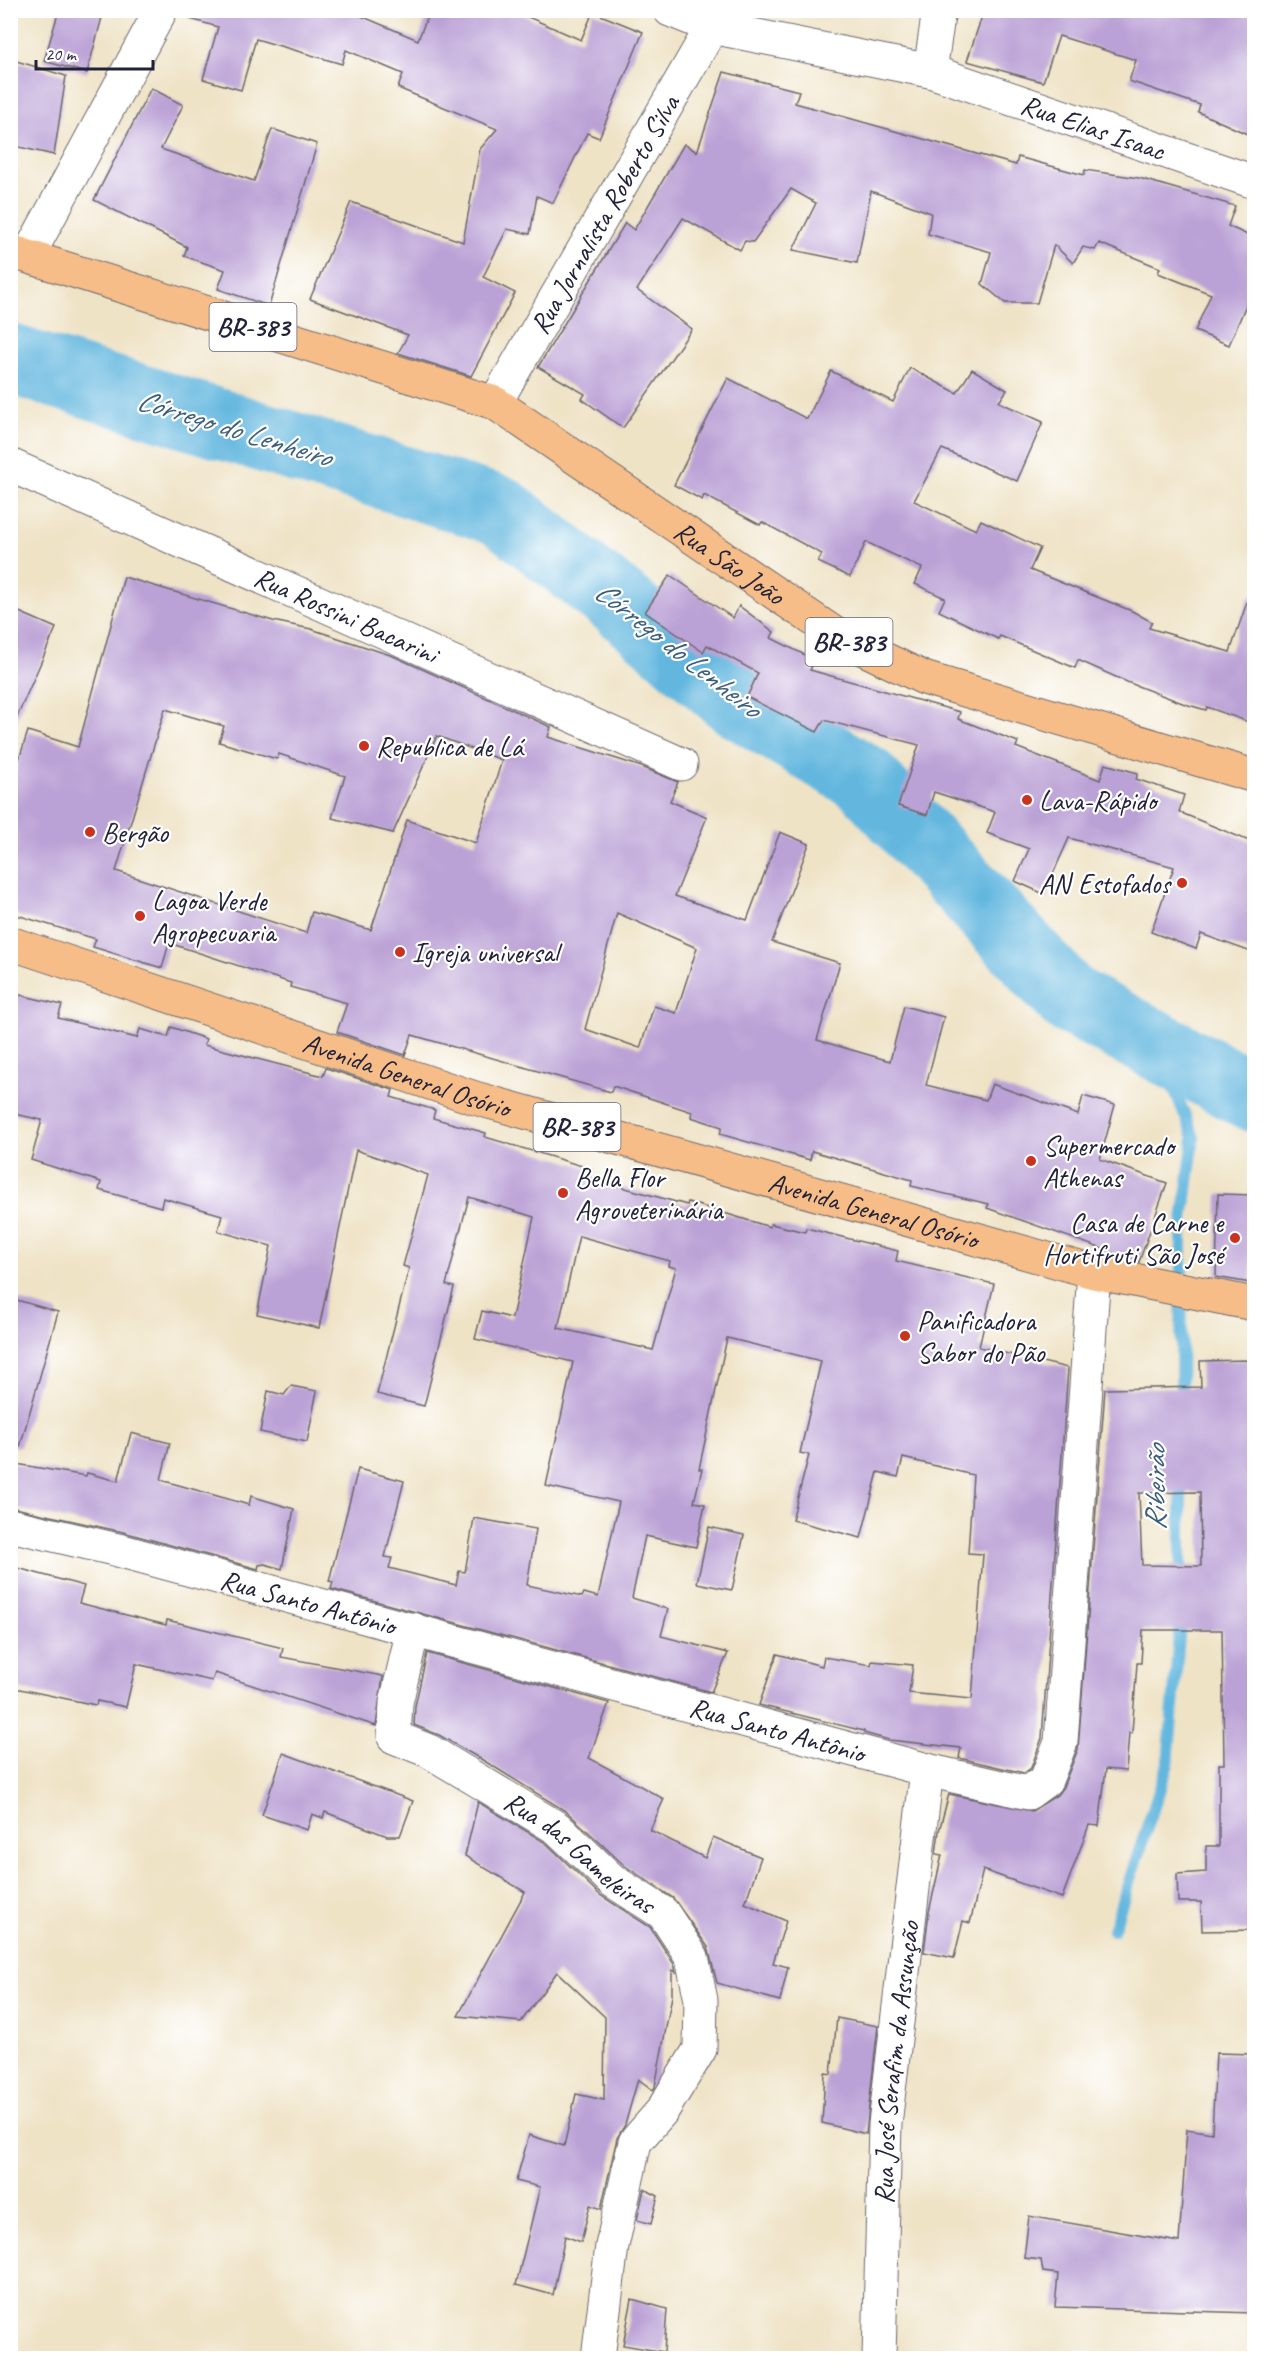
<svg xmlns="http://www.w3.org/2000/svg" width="1265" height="2369" font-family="Caveat,sans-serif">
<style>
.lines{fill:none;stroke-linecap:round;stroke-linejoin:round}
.stream{stroke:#64b7df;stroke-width:12}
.river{stroke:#64b7df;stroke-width:70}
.building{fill:#bba2d6;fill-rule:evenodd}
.minor-casing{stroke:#6a666c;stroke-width:35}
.highway-casing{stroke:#6a666c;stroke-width:35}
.minor{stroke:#fff;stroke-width:33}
.highway{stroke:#f7bd88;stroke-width:33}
.poi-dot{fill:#c8321e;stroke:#fff;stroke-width:2}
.labels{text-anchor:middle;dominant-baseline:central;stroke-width:4.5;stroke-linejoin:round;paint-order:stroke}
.shield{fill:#fff;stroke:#646476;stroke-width:1.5}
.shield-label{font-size:27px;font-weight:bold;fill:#22223b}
.street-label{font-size:28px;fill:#22223b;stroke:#fff}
.poi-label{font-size:28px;fill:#22223b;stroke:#fff;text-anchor:start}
.water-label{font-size:30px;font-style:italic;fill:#3c5e7d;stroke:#fff}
</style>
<rect width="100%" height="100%" fill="#fff"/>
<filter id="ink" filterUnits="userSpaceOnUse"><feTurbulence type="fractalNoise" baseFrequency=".0167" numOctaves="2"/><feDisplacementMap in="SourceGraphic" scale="12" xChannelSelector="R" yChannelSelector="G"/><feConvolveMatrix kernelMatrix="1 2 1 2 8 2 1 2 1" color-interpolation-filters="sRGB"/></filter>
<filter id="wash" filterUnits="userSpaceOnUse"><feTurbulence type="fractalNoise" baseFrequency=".008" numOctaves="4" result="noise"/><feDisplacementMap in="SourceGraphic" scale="24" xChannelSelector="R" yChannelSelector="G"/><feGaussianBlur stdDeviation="1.35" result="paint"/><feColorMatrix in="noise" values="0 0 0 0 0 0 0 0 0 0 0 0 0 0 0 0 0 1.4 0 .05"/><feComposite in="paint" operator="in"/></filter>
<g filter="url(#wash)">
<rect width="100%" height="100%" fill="#efe3c6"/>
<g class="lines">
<g class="stream">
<path d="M1156,1045L1194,1137L1182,1228L1181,1404"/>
<path d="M1181,1581V1478"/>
<path d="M1113,1930L1168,1764L1181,1613"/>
</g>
<path class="river" d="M10,359L501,511L621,604L736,702L865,779L1069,999L1254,1097"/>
</g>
<g id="blocks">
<g class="building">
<path d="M59,10H104L87,73L44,61Z"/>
<path d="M191,10H347L418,40L430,10H512L581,40L593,12L643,32L599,138L587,133L553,203L537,196L530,234L507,229L483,277L515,293L471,376L398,353L408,335L310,299L351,202L463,242L480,149L497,129L398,88L403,74L346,50L342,64L256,39L241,90L203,79L218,27L190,19Z"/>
<path d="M984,10H1254V137L1198,112L1200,105L1129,81L1136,60L1059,36L1043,82L967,61Z"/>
<path d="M10,59L66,76L54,155L10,145Z"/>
<path d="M724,72L799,91L795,103L1016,165L1018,157L1084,175L1085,170L1139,178L1235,206L1228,226L1254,238V286L1229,345L1195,331L1211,294L1158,273L1160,268L1099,243L1095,250L1083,247L1073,263L1054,245L1037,303H1005L982,284L991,252L928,234L931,213L871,191L857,263L793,250L816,203L791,189L753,242L745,241L740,250L683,218L637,290L692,329L623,428L582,399L585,394L538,367L625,223L634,230L684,144L697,152Z"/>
<path d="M151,88L183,105L161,149L254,181L272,129L317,144L269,306L218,289L225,270L184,256L187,247L94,200Z"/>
<path d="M910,368L957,393L972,369L1007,390L999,402L1043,422L1017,481L942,449L914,501L976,530L981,520L1040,548L1030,570L1132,611L1152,622L1149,628L1230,652L1249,596L1254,597V724L1207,707L1206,710L1185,704L1127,682L1078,660L1075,668L1000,636L998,639L939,611L945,598L915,584L922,568L866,542L850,577L818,562L822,554L762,522L760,525L704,495L702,500L674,485L728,378L807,419L831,371L893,402Z"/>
<path d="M670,575L733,618L739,606L774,632L771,638L815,660L810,670L960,712L958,719L1018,742L1016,747L1100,780L1105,764L1138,773L1136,779L1184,795L1179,812L1254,843V953L1201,934L1196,949L1151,932L1174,867L1069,838L1044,894L1015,881L1029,849L987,833L995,812L934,792L927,815L898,806L919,745L824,720L817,732L747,697L758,673L707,645L703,652L645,612Z"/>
<path d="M124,577L273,621L311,629L393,656L551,727L548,737L642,767L678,782L670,801L707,817L675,896L747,920L780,832L809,844L772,942L840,963L817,1040L890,1061L904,1006L944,1017L926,1085L986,1100L992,1084L1078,1115L1083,1096L1115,1105L1100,1159L1167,1183L1139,1262L987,1208L989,1204L911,1186L912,1180L812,1151L810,1160L720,1134L722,1127L691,1117L692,1112L613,1086L611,1092L412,1035L405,1055L337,1032L347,1003L290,987L291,983L169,943L162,968L93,947L96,939L10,913V788L28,731L78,747ZM165,709L224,726L219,742L277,759L279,754L345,776L332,818L393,833L437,736L502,760L476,843L407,820L371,930L312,912L306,933L116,871ZM617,913L697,948L676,1013L654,1006L640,1048L585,1029Z"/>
<path d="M10,608L56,628L10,733Z"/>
<path d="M16,994L62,1005L58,1018L137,1038L140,1029L168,1037L171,1027L206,1039L204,1045L323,1076L326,1068L393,1090L391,1097L435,1110L433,1118L486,1133L485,1137L592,1169L589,1178L687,1205L688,1202L770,1227L771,1224L805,1232L806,1228L898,1251L896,1261L994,1284L979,1347L1068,1368L1042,1738L1031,1768L1024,1773L959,1758L961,1748L889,1740L864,1733V1731L759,1705L777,1654L822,1666L824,1657L871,1665L872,1661L913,1665L909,1693L972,1699L983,1554L968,1553L973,1475L903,1458L898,1477L878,1472L861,1538L792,1520L809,1455L800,1453L821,1361L727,1338L699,1469H702L694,1502L705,1504L696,1547L645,1536L632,1598L668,1609L661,1636L728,1653L711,1692L331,1589L333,1582L329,1581L358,1469L404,1481L385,1557L392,1558L389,1568L456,1585L459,1571L465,1572L474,1518L536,1529L527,1585L582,1597L584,1593L598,1597L619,1502L546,1486L573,1362L475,1339L482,1311L512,1318L534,1217L469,1197L446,1285L454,1287L424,1406L377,1394L409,1268L403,1266L428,1175L356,1150L319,1328L257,1314L271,1246L218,1231L222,1215L163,1198L161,1207L99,1190L101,1182L31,1160L42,1120L10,1113V1017ZM579,1236L670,1261L669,1266L676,1268L653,1350L558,1328Z"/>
<path d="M1218,1194L1254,1195L1251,1283L1216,1277Z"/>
<path d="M10,1298L58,1312L20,1447L10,1446Z"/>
<path d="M1249,1360V1368H1254V1930L1202,1931L1201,1902H1178L1177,1874L1206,1872V1846H1219V1764H1224L1222,1630H1143L1141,1663H1137L1132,1733H1129L1126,1771L1106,1769L1099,1826L1089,1825L1062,1898L983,1870L970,1923L963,1921L954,1958L924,1952L929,1912L942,1855L936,1854L939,1831L949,1794L1032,1811L1057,1795L1063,1787L1078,1749L1105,1389L1201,1387L1200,1361ZM1200,1492L1201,1566L1142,1565L1139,1493Z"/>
<path d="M291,1386L317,1391L307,1442L260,1432L268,1391L284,1395Z"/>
<path d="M131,1433L170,1443L161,1480L249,1505L251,1496L294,1509L282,1569L265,1564L259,1565L258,1569L123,1532L10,1507V1463L86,1476L87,1473L118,1481Z"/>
<path d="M709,1527L744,1535L732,1590L697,1583Z"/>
<path d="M10,1566L84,1586L79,1603L166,1625L167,1620L283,1648L281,1657L383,1676L376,1726L215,1673L212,1681L136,1664L126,1707L97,1701L96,1705L10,1687Z"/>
<path d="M427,1653L609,1703L589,1758L664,1799L650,1830L705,1858L713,1837L761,1857L745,1903L786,1921L773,1963L788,1967L780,2001L717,1983L708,1947L673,1898L625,1866L567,1812L491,1765L439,1735L414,1725L415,1706Z"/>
<path d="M283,1753L413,1801L400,1836H387L325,1812L323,1818L312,1814L307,1830L262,1815Z"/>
<path d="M478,1802L546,1843L600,1895L650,1927L674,1964L676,1972L672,1970V1996L655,2087L653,2090L638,2079L625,2125L617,2138L601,2209L590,2205L581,2242L565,2236L553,2295L516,2285L540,2187L516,2181L529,2135L564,2146L576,2094L604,2100L605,2017L557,1972L521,2022L458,2016L525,1892L465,1856Z"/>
<path d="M837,2018L878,2026L866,2134L822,2123L825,2073L831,2074Z"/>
<path d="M1216,2053L1254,2054V2313L1055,2307L1058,2274L1043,2272L1041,2260L1024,2258L1029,2216L1179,2242L1187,2129L1212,2133Z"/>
<path d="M644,2189L658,2196L651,2224L637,2220Z"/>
<path d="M632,2299L667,2309L664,2352L623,2345Z"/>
</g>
</g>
</g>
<g filter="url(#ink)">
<use href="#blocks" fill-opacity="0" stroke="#6a666c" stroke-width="1.5"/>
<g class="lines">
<defs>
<g id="minor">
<path id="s1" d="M670,10L712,27L930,71L1254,182"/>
<path d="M930,71L939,10"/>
<path d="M28,256L161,10"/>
<path id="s2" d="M495,403L712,27"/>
<path id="s3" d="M10,465L681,764"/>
<path id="s4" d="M10,1525L118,1550L927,1770L1028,1793L1046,1780L1061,1742L1094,1272"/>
<path id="s5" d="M413,1629L396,1703L394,1737L429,1751L557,1828L613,1881L663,1913L692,1957L701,2000L700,2049L662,2111L635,2142L612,2246L598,2358"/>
<path id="s6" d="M879,2358L885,2124L927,1770"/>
</g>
<g id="highway">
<path id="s7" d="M10,251L495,403L841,638L924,678L1254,776"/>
<path id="s8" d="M10,943L475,1098L1094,1272L1254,1304"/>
</g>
</defs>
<use href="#minor" class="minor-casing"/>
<use href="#highway" class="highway-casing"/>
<use href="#minor" class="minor"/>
<use href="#highway" class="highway"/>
</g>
</g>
<g class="poi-dot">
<circle cx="364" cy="746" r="6"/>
<circle cx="1027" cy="800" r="6"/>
<circle cx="90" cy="832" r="6"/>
<circle cx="1182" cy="883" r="6"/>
<circle cx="140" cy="916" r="6"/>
<circle cx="400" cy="952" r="6"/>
<circle cx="1031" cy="1161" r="6"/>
<circle cx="563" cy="1193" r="6"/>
<circle cx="1235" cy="1238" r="6"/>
<circle cx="905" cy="1336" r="6"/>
</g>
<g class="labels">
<g class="shield">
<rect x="209.5" y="303" width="87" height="48" rx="4.5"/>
<rect x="805.5" y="618" width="87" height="48" rx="4.5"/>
<rect x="533.5" y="1103" width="87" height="48" rx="4.5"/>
</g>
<g class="shield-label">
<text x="253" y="327">BR-383</text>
<text x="849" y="642">BR-383</text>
<text x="577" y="1127">BR-383</text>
</g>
<g class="street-label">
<text stroke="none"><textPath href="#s1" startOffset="440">Rua Elias Isaac</textPath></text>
<text stroke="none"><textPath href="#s2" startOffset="218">Rua Jornalista Roberto Silva</textPath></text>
<text stroke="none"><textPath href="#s7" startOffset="792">Rua São João</textPath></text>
<text stroke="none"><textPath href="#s3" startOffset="368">Rua Rossini Bacarini</textPath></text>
<text stroke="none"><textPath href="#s8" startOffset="418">Avenida General Osório</textPath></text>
<text stroke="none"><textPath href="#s8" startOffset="904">Avenida General Osório</textPath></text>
<text stroke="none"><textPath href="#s4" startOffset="308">Rua Santo Antônio</textPath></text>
<text stroke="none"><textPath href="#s4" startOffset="794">Rua Santo Antônio</textPath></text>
<text stroke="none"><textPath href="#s5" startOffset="330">Rua das Gameleiras</textPath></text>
<text stroke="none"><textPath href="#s6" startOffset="296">Rua José Serafim da Assunção</textPath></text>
</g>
<g class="poi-label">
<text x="376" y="746">Republica de Lá</text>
<text x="1039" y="800">Lava-Rápido</text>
<text x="102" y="832">Bergão</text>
<text x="1170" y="883" text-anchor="end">AN Estofados</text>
<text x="152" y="900">Lagoa Verde<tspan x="152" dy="32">Agropecuaria</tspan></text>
<text x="412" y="952">Igreja universal</text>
<text x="1043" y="1145">Supermercado<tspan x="1043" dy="32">Athenas</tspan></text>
<text x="575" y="1177">Bella Flor<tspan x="575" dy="32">Agroveterinária</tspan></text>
<text x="1223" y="1222" text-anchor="end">Casa de Carne e<tspan x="1223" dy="32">Hortifruti São José</tspan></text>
<text x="917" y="1320">Panificadora<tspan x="917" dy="32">Sabor do Pão</tspan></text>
</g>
<g class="water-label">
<text transform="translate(234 428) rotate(17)">Córrego do Lenheiro</text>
<text transform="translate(678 649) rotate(38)">Córrego do Lenheiro</text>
<text transform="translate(1155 1488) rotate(-90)">Ribeirão</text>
</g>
</g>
<rect width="1265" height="2369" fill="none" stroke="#fff" stroke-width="36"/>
<path d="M36 60v9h117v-9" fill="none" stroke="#22223b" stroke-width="3"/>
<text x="45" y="60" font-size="18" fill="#22223b" stroke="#ffffff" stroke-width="4.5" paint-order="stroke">20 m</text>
</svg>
